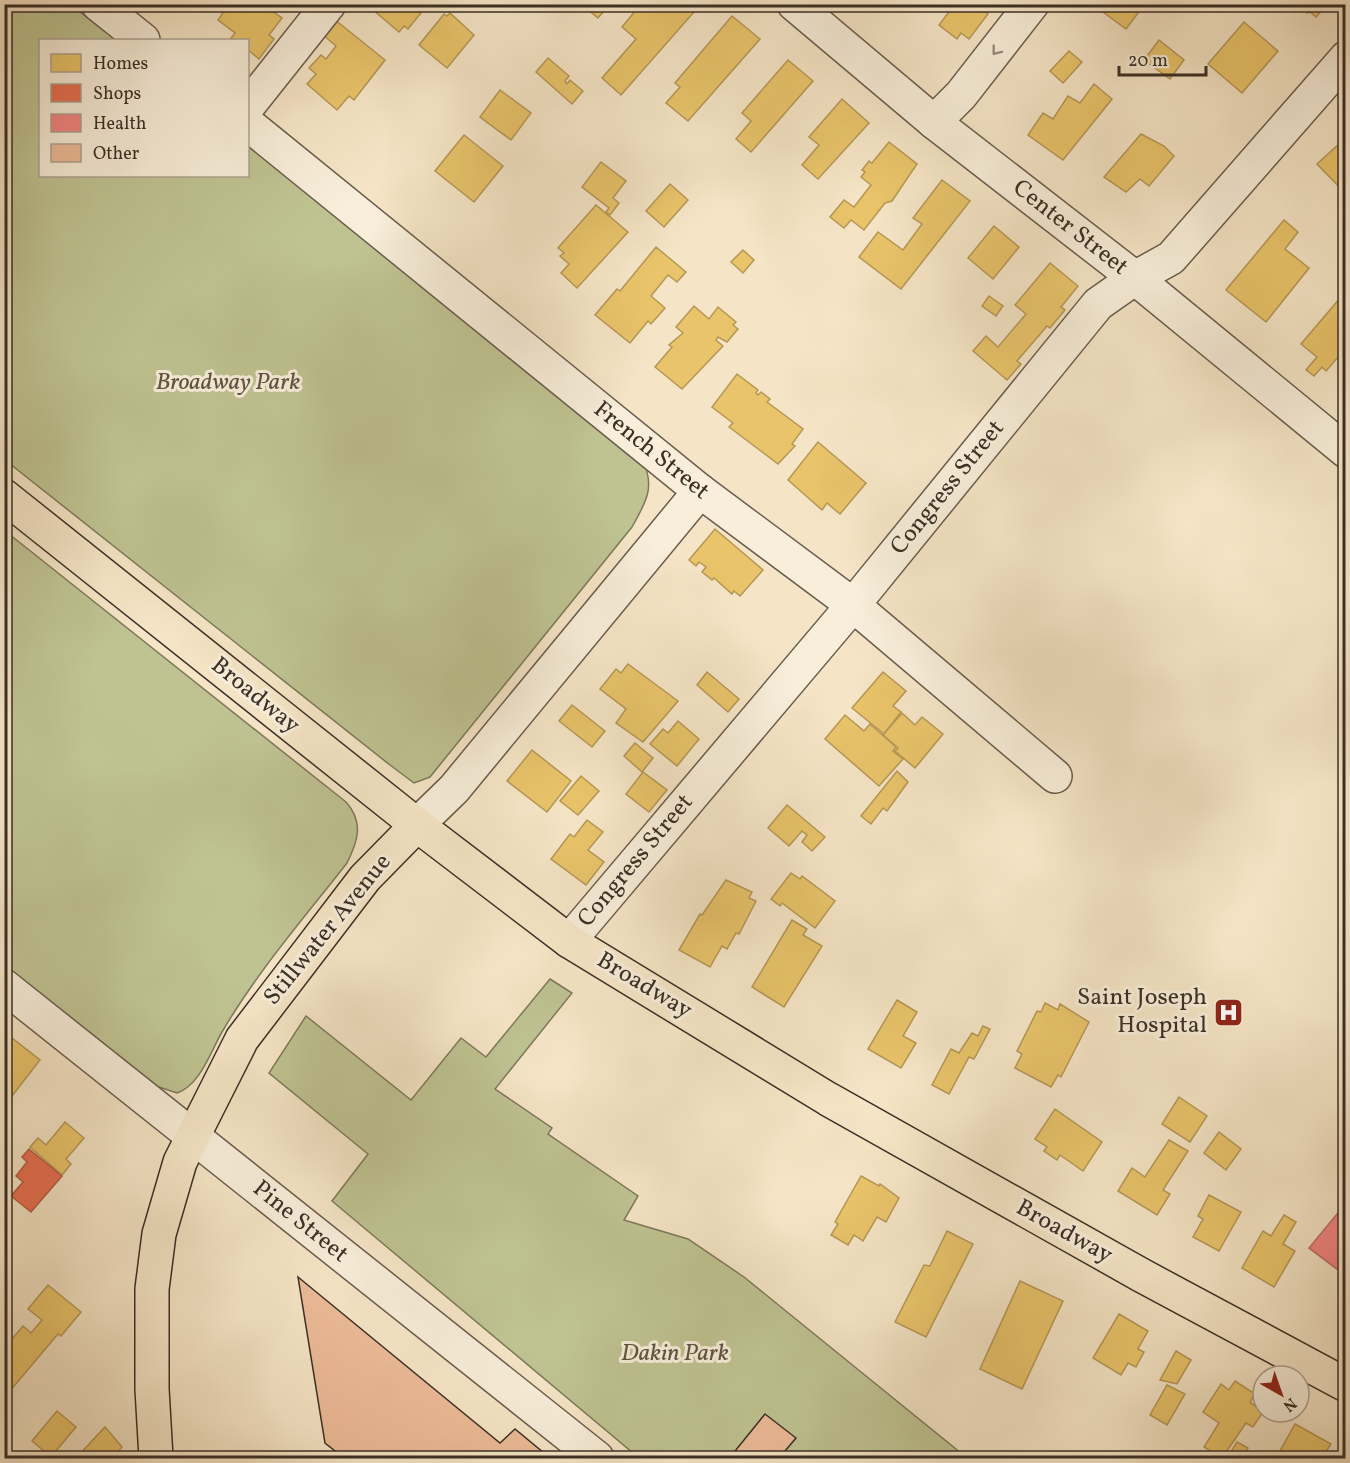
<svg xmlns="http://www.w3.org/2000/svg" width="1350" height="1463" font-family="Vollkorn,serif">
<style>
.green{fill:#bfc392;stroke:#7d795c;stroke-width:1.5}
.homes{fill:#e9c46a;stroke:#b59756;stroke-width:1.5}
.shops{fill:#e76f51;stroke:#b35c44;stroke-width:1.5}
.health{fill:#f28482;stroke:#bb6a66;stroke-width:1.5}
.building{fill:#ecbb98;stroke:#3b2f26;stroke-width:1.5}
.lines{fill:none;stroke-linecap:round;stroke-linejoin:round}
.minor-casing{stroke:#6a5c4e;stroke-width:36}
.major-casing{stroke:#3b2f26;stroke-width:36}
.minor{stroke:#f8eeda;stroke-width:33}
.major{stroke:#f5e5c6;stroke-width:33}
.oneway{stroke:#9a8e80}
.labels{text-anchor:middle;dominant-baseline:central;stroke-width:6;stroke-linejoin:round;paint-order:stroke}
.street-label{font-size:24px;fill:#3b2f26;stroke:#f8eeda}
.park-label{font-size:24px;font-style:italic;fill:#5c5441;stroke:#f8eeda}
.poi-label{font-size:24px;fill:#3b2f26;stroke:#f8eeda;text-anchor:end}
</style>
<rect width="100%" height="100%" fill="#f5e5c6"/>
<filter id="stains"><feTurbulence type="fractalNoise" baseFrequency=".00333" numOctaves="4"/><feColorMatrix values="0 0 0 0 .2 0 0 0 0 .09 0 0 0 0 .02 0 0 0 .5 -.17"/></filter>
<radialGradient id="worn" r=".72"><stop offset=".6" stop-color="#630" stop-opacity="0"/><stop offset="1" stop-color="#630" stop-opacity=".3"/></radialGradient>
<g class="green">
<path d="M4,5H71L116,40H40V176H248V144L641,457C656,485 647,501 632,527L430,777L414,783L390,765L5,460Z"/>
<path d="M4,530L346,802C364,822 358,841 347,863C304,918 257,972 222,1032C210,1053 200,1085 177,1093L156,1086L5,966Z"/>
<path d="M550,979L572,993L495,1089L552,1128L548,1134L638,1196L624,1220L688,1239L744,1277L967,1458H639L332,1201L368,1154L269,1073L306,1016L411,1100L461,1038L486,1057Z"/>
</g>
<g class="homes">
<path d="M229,4H271L268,8L282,18L269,35L274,39L259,59L248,50V40H235L231,38L235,33L218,20Z"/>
<path d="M366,4H421L417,10L421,13L408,29L404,26L399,32Z"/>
<path d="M581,4H610L598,18Z"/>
<path d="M641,4H701L621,95L602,78L636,39L622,27Z"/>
<path d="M955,4H975L988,14L969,39L961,33L957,39L939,25Z"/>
<path d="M1102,4H1145L1126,29L1099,9Z"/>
<path d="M1302,4H1328L1316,17L1310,12L1307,13Z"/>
<path d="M450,13L474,35L447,68L419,45L444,14L447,16Z"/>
<path d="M732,16L760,39L688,121L666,103L680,87L675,83Z"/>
<path d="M334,19L385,60L354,100L349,96L337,110L307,84L316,74L309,68L321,55L326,59L336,46L322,34Z"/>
<path d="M1244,22L1278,51L1242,93L1208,64Z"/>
<path d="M1159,40L1184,60L1170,79L1144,60Z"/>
<path d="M1069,51L1082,62L1063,83L1050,71Z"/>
<path d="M548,58L569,76L565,81L567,84L570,80L583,91L572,104L536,72Z"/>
<path d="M788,60L813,81L751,152L736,139L751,121L742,113Z"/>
<path d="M1094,84L1112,99L1063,160L1028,135L1043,113L1053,119L1068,96L1080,103Z"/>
<path d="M500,90L531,113L511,140L480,117Z"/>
<path d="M842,99L869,123L818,179L802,165L819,145L809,137Z"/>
<path d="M1141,134L1164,146L1174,156L1149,186L1140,179L1126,192L1104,177Z"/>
<path d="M464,135L503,166L474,202L435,171Z"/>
<path d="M889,142L917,164L892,201L885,203L864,230L851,220L844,228L830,217L844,200L854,207L871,185L861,177L865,172L862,170L869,161L872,163Z"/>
<path d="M1341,142L1346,144V194L1317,164Z"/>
<path d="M601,162L626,181L613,198L619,203L610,215L606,212L609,208L582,187Z"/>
<path d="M942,180L970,201L901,289L859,257L878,232L903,250L922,224L913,218Z"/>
<path d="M670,184L688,200L664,227L646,211Z"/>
<path d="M596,205L628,232L577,288L561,273L569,264L560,256L564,253L558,248Z"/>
<path d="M1284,220L1298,232L1285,249L1309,268L1266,322L1226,290Z"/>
<path d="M994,226L1019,247L993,279L968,258Z"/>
<path d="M656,247L686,272L677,282L668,275L651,296L665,308L651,324L648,321L630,343L595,315L617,289L620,291Z"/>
<path d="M743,250L754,260L743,273L731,262Z"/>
<path d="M1050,263L1078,286L1061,307L1065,310L1050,328L1047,326L1017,361L1021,364L1007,380L973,351L986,336L998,347L1026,314L1015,305Z"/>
<path d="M1346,291V348L1326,371L1322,367L1314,376L1306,370L1317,357L1301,344Z"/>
<path d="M989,296L1003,306L996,316L982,306Z"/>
<path d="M694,306L709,319L718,307L736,322L733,325L738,329L727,342L718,337L716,340L723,346L682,389L655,367L672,347L669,345L683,333L676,327Z"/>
<path d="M737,374L758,390L756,393L758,395L761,392L770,399L767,402L803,429L792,444L795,446L778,464L729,427L733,423L712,407Z"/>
<path d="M818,442L866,483L840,514L827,503L822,510L788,480Z"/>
<path d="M715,529L763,570L740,596L734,591L732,594L714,578L712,580L702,572L706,567L699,562L696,566L689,560Z"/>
<path d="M628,664L678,701L643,742L616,723L626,709L600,689L616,669L621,673Z"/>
<path d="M707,672L739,699L728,712L697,685Z"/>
<path d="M883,672L906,691L893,706L901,712L884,734L852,708Z"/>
<path d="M572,705L605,731L592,747L559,721Z"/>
<path d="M902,713L915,725L922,717L943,734L915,768L895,751L898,748L883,735Z"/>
<path d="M845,715L864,731L870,724L896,747L893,751L903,759L879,786L825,739Z"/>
<path d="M678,721L699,739L677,766L650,744L663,729L668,733Z"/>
<path d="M635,743L653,758L642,772L624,756Z"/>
<path d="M532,750L571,781L547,812L507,781Z"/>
<path d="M897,771L908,782L887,811L883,808L871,824L861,816Z"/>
<path d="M643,772L667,790L649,812L626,794Z"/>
<path d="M581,776L599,791L578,815L560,801Z"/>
<path d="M787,805L825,837L812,851L802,842L807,835L802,831L789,846L768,828Z"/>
<path d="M587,820L603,832L588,850L604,862L586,885L551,859L570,834L574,837Z"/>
<path d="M791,873L800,879L802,876L835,901L815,928L782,903L780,906L771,899Z"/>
<path d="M726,880L752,892L749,898L756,901L739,934L736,933L727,949L722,946L710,967L679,950L700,914L702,915Z"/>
<path d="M792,920L807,929L803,935L822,946L784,1007L752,987Z"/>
<path d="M897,1000L917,1012L903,1036L916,1043L901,1068L868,1049Z"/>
<path d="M1045,1003L1058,1010L1060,1004L1089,1022L1061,1077L1058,1075L1051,1087L1015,1068L1022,1054L1017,1051L1037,1011L1041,1012Z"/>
<path d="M983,1026L990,1029L974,1059L969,1057L949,1094L932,1085L951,1049L959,1053L972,1033L978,1036Z"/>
<path d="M12,1038L40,1060L12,1096L10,1093L4,1100V1048Z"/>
<path d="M1179,1097L1207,1116L1190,1142L1162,1124Z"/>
<path d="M1055,1109L1102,1142L1083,1171L1060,1155L1057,1160L1044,1151L1047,1147L1035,1139Z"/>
<path d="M65,1122L84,1138L66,1159L71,1164L62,1175L30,1147L38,1138L46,1145Z"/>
<path d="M1219,1132L1241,1149L1226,1170L1204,1153Z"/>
<path d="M1169,1140L1188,1151L1163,1190L1170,1194L1157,1215L1118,1191L1132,1168L1145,1177Z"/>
<path d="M861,1176L879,1186L880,1184L899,1198L886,1222L877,1217L863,1241L854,1235L848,1245L831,1235L838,1224L835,1222Z"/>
<path d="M1209,1195L1241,1212L1219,1251L1193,1237L1203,1219L1198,1216Z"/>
<path d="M1284,1215L1296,1222L1283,1244L1295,1251L1274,1287L1242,1268L1263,1231L1271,1236Z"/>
<path d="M947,1231L973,1244L926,1337L895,1322L924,1265L930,1266Z"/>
<path d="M1020,1281L1063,1301L1022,1389L980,1369Z"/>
<path d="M48,1285L81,1312L61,1336L58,1334L4,1398V1348L23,1326L31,1333L42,1320L28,1309Z"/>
<path d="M1119,1314L1148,1331L1138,1349L1144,1352L1136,1367L1128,1363L1121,1375L1093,1358Z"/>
<path d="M1176,1351L1191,1360L1177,1384L1160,1380Z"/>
<path d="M1235,1381L1255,1394L1250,1402L1263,1412L1253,1427L1246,1423L1222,1458L1204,1447L1219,1423L1203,1412L1221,1384L1229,1390Z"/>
<path d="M1167,1385L1185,1394L1167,1425L1150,1415Z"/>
<path d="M57,1411L76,1427L51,1457L32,1441Z"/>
<path d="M1295,1424L1331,1444L1322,1458H1276Z"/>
<path d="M105,1427L122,1447L112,1458H76Z"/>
<path d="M1237,1442L1248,1448L1242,1458H1227Z"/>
</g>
<path class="shops" d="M29,1149L62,1176L31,1212L11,1196L23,1182L16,1176L27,1162L22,1157Z"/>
<path class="health" d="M1346,1203V1276L1309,1248Z"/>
<g class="building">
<path d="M298,1277L500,1443L515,1429L550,1458H344L325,1443Z"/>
<path d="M765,1414L796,1438L779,1458H734L731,1456Z"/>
</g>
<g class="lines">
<defs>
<g id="minor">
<path d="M98,4L143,40"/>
<path d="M794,4L934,122L1135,278L1346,451"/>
<path d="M248,106L329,4"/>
<path d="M934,122L961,95L1032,4"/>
<path d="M248,124L700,491L853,605L1055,776"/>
<path d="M417,825L454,789L700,491"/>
<path d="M569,941L853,605L1098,304L1135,278L1171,258L1346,58"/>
<path d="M4,986L597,1458"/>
</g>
<g id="major">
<path d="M4,496L417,825L569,941L828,1099L1141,1275L1346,1385"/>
<path d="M156,1458L152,1389V1289L159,1234L180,1162L242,1039L365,878L417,825"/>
</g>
</defs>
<use href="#minor" class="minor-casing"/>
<use href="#major" class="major-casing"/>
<use href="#minor" class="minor"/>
<use href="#major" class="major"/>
</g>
<defs><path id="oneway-chevron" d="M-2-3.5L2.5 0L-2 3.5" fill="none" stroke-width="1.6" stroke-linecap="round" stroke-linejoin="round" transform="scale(1.5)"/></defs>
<use class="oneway" href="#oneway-chevron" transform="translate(996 51) rotate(128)"/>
<defs>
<symbol id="hospital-square" viewBox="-11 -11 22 22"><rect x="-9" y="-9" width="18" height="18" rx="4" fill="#8f2418" stroke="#f8eeda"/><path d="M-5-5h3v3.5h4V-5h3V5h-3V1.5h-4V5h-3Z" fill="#fff"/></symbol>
</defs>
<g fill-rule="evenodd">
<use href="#hospital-square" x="1212" y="996" width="33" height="33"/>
</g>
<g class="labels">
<g class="street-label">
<text transform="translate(1070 228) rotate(38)">Center Street</text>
<text transform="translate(651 451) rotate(39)">French Street</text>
<text transform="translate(948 488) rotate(-51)">Congress Street</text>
<text transform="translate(255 696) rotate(39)">Broadway</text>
<text transform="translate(636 861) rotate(-50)">Congress Street</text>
<text transform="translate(328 930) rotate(-51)">Stillwater Avenue</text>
<text transform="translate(644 986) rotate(31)">Broadway</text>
<text transform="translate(300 1222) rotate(39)">Pine Street</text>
<text transform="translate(1064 1232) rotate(29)">Broadway</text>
</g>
<g class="park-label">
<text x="228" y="383">Broadway Park</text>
<text x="675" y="1354">Dakin Park</text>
</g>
<g class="poi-label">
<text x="1207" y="998">Saint Joseph<tspan x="1207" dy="28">Hospital</tspan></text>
</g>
</g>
<rect width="1350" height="1463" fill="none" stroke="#f5e5c6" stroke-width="24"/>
<rect x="6" y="6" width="1338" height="1451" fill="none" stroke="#3b2f26" stroke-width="3"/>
<rect x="12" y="12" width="1326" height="1439" fill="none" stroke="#3b2f26" stroke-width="1.5"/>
<rect x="39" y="39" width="210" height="138" fill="#f8eeda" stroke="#aca292" stroke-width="1.5"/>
<rect x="51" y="54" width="30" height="18" fill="#e9c46a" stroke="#aca292" stroke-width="1.5"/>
<text x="93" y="69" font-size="18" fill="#3b2f26">Homes</text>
<rect x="51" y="84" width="30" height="18" fill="#e76f51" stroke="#aca292" stroke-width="1.5"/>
<text x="93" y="99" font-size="18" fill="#3b2f26">Shops</text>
<rect x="51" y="114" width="30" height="18" fill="#f28482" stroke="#aca292" stroke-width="1.5"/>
<text x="93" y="129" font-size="18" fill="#3b2f26">Health</text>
<rect x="51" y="144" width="30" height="18" fill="#ecbb98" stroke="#aca292" stroke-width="1.5"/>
<text x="93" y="159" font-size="18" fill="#3b2f26">Other</text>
<g transform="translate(1281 1394) rotate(140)"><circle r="28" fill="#f8eeda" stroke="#aca292" stroke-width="1.5"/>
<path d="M0-4.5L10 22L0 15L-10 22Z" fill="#8f2418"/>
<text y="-9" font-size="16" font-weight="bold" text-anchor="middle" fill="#3b2f26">N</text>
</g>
<path d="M1119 66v9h87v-9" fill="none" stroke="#3b2f26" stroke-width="3"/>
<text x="1128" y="66" font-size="18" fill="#3b2f26" stroke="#f8eeda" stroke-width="4.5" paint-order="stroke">20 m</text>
<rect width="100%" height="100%" filter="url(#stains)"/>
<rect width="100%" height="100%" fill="url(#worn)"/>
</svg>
